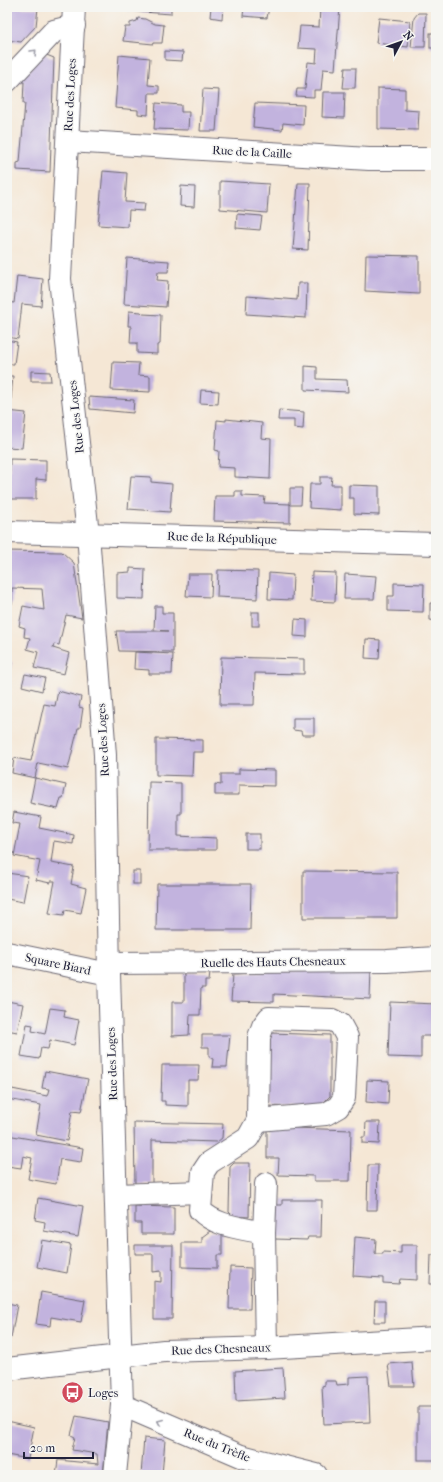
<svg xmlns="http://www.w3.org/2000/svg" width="443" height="1482" font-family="'IM FELL French Canon',serif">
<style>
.building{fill:#c2b3de}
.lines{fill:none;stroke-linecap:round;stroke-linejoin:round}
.minor-casing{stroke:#6c6771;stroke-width:24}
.minor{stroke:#fff;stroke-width:22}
.oneway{stroke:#9c9ca7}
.labels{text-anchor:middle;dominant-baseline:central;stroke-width:3;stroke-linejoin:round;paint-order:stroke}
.street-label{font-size:12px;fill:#22223b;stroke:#f6f6f2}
.poi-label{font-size:12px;fill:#22223b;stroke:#f6f6f2;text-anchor:start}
</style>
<rect width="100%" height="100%" fill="#f6f6f2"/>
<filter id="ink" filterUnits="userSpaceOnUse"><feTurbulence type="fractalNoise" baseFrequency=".025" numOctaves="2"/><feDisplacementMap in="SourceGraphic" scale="8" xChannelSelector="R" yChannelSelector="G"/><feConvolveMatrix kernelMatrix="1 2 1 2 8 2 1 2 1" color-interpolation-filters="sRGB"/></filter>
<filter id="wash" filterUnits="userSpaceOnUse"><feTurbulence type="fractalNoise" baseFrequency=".012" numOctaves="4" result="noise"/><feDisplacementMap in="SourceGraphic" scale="16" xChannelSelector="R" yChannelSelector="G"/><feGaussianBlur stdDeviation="0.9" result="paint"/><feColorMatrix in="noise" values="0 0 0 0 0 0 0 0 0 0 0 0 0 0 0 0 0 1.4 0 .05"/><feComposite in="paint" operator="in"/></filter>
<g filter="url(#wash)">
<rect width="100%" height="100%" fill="#f5e7d5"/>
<g id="blocks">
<g class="building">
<path d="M7,7L38,8L36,26L21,42L7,40Z"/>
<path d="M129,7L171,9V14L128,11Z"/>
<path d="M211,7H223L222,19L210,17Z"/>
<path d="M244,7H269L267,18L243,16Z"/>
<path d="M320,7H340L335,70L323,69L321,90H314V97L296,96L297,89H305L308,62L316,63L317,49L298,48L300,26L319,27Z"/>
<path d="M418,13H426L425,47H411L414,18Z"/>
<path d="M138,18L145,19L155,24L164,25L162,43H153V44L123,41L125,27H130V23L137,21Z"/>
<path d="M379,18L410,21L408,47L376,43Z"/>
<rect x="430" y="33" width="6" height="15"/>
<path d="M165,51L183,52L182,61L165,60Z"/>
<path d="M44,54L54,58L50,172L17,170V163L20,162L25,103H23L24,82H18Z"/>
<path d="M119,55L150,58L148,85L159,86V93H149L148,115L138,114V110L115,108Z"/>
<path d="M345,68H356L355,88H343Z"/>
<path d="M378,88L405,89V110L419,111L418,130L378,129Z"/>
<path d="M203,89L219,90L216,131H200Z"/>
<path d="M323,92H345L344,118L322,117Z"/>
<path d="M156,103L181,105V112H189L188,130L154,129Z"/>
<path d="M255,103L304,105L303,125L283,123L282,130L253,127Z"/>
<path d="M103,171L127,173L125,202L145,203L144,211L129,210L128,227L98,225Z"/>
<path d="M220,181L269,184L267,213L220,209Z"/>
<path d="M298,183H310L308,250L293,249Z"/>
<path d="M181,186L195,187L194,207L180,206Z"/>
<path d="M237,214L262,216L260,230L236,228Z"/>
<path d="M366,255L419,256V294L365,291Z"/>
<path d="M127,258L169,261L168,272H158L157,280L168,281L166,307L124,304Z"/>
<path d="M17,276L43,279L41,306L22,304L18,339L7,337V302L14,303Z"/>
<path d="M298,283H307L306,318L246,314L247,296L297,300Z"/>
<path d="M129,311L141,312L143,314L161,315L160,344L157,345V354L137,353V343H130L131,326H128Z"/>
<path d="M7,340L17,342L14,364H7Z"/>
<path d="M113,362L139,363L138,375L150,376V392L111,390Z"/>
<path d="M305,366L317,367V379L347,380L348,392L305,390Z"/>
<path d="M31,371L50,372L51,381H31Z"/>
<path d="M7,376H13L11,399H7Z"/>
<path d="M201,390L219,391L218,404L200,403Z"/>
<path d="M89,397L134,400L133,413L90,409Z"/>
<path d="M279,410L304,412L303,429L294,428V420H278Z"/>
<path d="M7,411L26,413L22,448L7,447Z"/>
<path d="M226,419L262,423L261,438L271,439L270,479L235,477V468L218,467L219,451L215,450L217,420L226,421Z"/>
<path d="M10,459L46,460V480L36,479V499H9Z"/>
<path d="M131,476L151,477V482L172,484L170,512L128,509Z"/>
<path d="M320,477H332L331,485H341V510L309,508L310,484H320Z"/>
<path d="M349,485L379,486V515L354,514V498H349Z"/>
<path d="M290,488H302L301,505H291L290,504V523L214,521L215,496H235V491H242V496L265,497L264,503L290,504Z"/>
<path d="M7,551L62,552L74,563L82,618L66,615L59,645L54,644L53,648L69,653L64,674L34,668L38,652L27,649L30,638L24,637L25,628L19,626L23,606L44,610L42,589L12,588V604L7,603Z"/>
<path d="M130,568L145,569L144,599L117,598V573L130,572Z"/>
<path d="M218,570L258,571L257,599L217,597Z"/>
<path d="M312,572L336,573L335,602L311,601Z"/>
<path d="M269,573L293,575L292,600L268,599Z"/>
<path d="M188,574H212L211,597L186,596Z"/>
<path d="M345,574L376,576L374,599H344Z"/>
<path d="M394,583L424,584L423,612L388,611V596H394Z"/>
<path d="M430,603H436V621L430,620Z"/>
<path d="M155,606H162V613H173V652L119,651L116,631H168L154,630Z"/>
<rect x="252" y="612" width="7" height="14"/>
<path d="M295,619L307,620V637L294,636Z"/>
<path d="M366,639L380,640L379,659L365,658Z"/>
<path d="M135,652L173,654L172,674H149V670L134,669Z"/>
<path d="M221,657L304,659V674L255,673L254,705H220Z"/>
<path d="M7,661L12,662L8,681H7Z"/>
<path d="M25,674L45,678L42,691L22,686Z"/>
<path d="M58,691L81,697L79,707L83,708L80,728H78L68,769L38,763L35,778L12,773L14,758L31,761L44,704L55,706Z"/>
<path d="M293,718H314V735H302L301,731L293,730Z"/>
<path d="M156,739L203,740V752H193L192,776L156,775Z"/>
<path d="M239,769L275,770V786L239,785V795H215V784L221,785V774H239Z"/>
<path d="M35,778L66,785L63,798H61L58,809L30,803Z"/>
<path d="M149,782L181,783V814H178V836L216,838V850H148Z"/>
<path d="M14,812L41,817L39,828L74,835L73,844L54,841L51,863L74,867L71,884L86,888L81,913L65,910L64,915L49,913L55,881H51L50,883L36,880L40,861L14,856L20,824L12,823Z"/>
<rect x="246" y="834" width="14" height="15"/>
<rect x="133" y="871" width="7" height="13"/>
<path d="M303,871L397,872V918H303Z"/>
<path d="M7,873L28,876L23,902L7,899Z"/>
<path d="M157,884H251L250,930H156Z"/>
<path d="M371,967L370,999L274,994V1002L231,1001L233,974Z"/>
<path d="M184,973H210L209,981H205V988H201L200,1015H190L189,1035L172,1036V1002H184Z"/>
<path d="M7,1001L23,1004L17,1032L7,1030Z"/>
<path d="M390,1002L436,1004V1036H421V1058L388,1057Z"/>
<path d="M50,1008L65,1010L64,1017L79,1020L74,1045L50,1040L48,1049L41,1048L39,1059L21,1056L27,1024L33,1025L32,1031L45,1034Z"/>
<path d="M270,1033L330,1035V1096L318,1108L268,1106Z"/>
<path d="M202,1035H230L227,1067H212L213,1059L209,1057V1047H202Z"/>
<path d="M162,1065H199L198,1080H188V1106L165,1105V1101H161Z"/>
<path d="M45,1071L88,1079L81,1112L72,1111L67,1141L36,1135L41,1105L7,1099V1088L47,1096L49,1089L42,1088Z"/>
<path d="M367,1080L389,1081L388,1104L366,1102Z"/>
<path d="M134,1122L223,1124L222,1138L217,1142L152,1140V1184H135Z"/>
<path d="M366,1122H380L379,1144L362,1143V1137H365Z"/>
<path d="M267,1127L351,1130L350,1181H314V1176L278,1175L279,1158H267Z"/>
<path d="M7,1135L83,1148L81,1162L60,1159L56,1184L28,1179L32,1158L23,1156L21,1168L7,1166Z"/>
<path d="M234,1163H250L249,1217L233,1216L229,1212L230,1167Z"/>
<path d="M368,1165H378L377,1210H367Z"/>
<path d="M38,1198L83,1206L78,1237L44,1231L45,1222L35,1220Z"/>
<path d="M282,1200H322L321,1237H308L307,1240L275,1239L276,1205H282Z"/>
<path d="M135,1206L174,1207V1234H141V1223H135Z"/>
<path d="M222,1230V1255H217V1268L182,1267V1243H202V1237L210,1231Z"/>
<path d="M355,1237L376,1239L375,1254H383V1252L401,1253V1245H417V1280L400,1279L399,1284L383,1283V1278L353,1276Z"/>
<path d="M42,1240L71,1245L67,1273L37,1267Z"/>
<path d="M135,1245H173L172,1319H154V1281L161,1282V1271L153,1272V1254H135Z"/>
<path d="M431,1255H436V1284H430Z"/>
<path d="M230,1267L251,1268L250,1309H229Z"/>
<path d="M41,1292L85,1300L81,1322L51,1317L50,1326L36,1324Z"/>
<path d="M375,1301H385V1322H374Z"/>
<path d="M7,1303L17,1305L11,1338L7,1337Z"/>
<path d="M412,1362L414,1386H391L388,1364Z"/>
<path d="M283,1368L285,1398L236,1401L235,1371Z"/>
<path d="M368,1376L370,1422L324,1424L322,1386L325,1385V1381H336L337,1385L349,1384V1377Z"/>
<rect x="418" y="1407" width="18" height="53"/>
<path d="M76,1416L108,1422L103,1475H56L58,1460L98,1464L97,1454L72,1450L75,1437L71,1435Z"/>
<path d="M7,1421L34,1427L28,1459L7,1455Z"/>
<path d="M144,1438L165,1440L162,1475H141Z"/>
</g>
</g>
</g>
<g filter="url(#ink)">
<use href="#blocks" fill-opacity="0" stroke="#6c6771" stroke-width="1"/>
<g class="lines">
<defs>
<g id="minor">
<path d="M74,7L60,279L88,534L105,755L109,974L122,1405L115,1475"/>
<path d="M7,81L54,31L74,26"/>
<path d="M68,141L369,159H436"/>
<path d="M7,532L436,544"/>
<path d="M7,953L109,974"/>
<path d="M110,963L387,961L436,958"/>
<path d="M258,1120L326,1114L338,1107L344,1098L347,1037L340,1024L332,1020L269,1018L263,1026L259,1037L258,1120L248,1138L209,1163L203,1172L200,1210C216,1227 243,1228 264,1233"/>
<path d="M266,1184L264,1233L266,1348"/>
<path d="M116,1195L201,1192"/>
<path d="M7,1369L164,1351L266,1348L436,1338"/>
<path d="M122,1405L241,1456L316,1475"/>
</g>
</defs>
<use href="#minor" class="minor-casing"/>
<use href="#minor" class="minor"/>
</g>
<defs><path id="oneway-chevron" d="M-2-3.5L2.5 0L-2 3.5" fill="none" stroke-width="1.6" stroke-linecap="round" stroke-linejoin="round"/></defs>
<g class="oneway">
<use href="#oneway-chevron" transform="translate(34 52) rotate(-47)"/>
<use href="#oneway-chevron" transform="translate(160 1422) rotate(-157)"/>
</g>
</g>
<defs>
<symbol id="bus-disc" viewBox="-11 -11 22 22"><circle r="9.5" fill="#d1495b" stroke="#f6f6f2"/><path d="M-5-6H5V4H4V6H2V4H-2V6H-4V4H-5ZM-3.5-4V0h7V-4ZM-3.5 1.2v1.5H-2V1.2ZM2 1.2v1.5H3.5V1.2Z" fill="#fff"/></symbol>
</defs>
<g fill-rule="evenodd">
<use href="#bus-disc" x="60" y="1380" width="25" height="25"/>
</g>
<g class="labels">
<g class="street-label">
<text transform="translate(70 95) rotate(-87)">Rue des Loges</text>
<text transform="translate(252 152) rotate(3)">Rue de la Caille</text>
<text transform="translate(76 417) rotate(-96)">Rue des Loges</text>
<text transform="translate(222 538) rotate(2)">Rue de la République</text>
<text transform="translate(103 740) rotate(-93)">Rue des Loges</text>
<text transform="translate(273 962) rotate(-1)">Ruelle des Hauts Chesneaux</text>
<text transform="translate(58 964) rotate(12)">Square Biard</text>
<text transform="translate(112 1064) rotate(-92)">Rue des Loges</text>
<text transform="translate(221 1349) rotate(-2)">Rue des Chesneaux</text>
<text transform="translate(217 1445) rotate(22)">Rue du Trèfle</text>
</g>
<g class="poi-label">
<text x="88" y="1393">Loges</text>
</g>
</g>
<rect width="443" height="1482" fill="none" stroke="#f6f6f2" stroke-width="24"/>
<g transform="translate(401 42) rotate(49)" stroke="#f6f6f2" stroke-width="3" paint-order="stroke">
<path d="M0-3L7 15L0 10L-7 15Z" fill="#22223b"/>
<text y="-6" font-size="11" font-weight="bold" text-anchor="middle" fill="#22223b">N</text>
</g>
<path d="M24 1452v6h69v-6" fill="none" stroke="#22223b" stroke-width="2"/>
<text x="30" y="1452" font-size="12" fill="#22223b" stroke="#f6f6f2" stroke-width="3" paint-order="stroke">20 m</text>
</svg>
